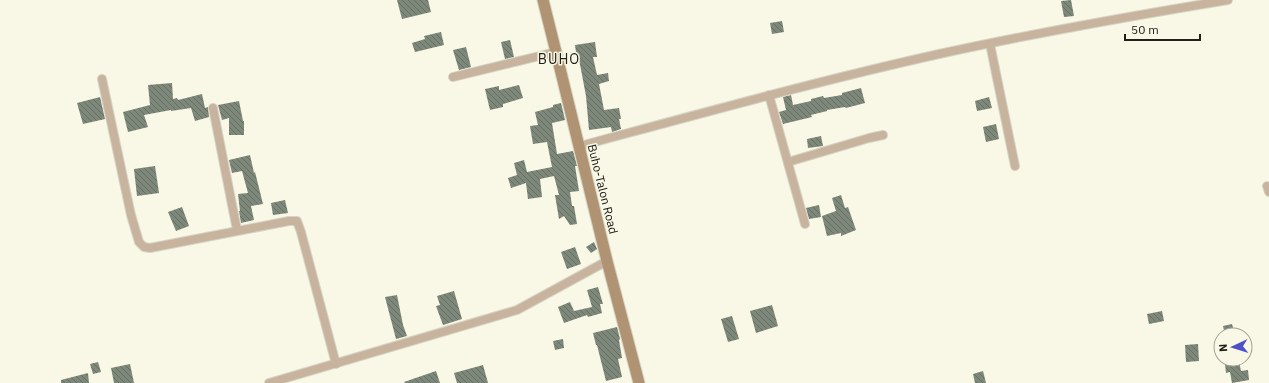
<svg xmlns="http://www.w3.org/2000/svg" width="1269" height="383" font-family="'IBM Plex Sans',sans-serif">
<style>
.building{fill:url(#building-back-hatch)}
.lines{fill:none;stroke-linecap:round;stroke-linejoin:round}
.street-casing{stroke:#d6d5c5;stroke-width:10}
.secondary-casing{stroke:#d6d5c5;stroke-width:13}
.street{stroke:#c8b49e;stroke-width:8}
.secondary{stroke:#b09372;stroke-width:11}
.labels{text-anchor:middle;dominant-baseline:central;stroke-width:3;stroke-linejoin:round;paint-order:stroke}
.street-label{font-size:12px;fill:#202019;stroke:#f9f8e6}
.quarter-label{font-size:14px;letter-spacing:1px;fill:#202019;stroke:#f9f8e6}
</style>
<defs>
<pattern id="building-back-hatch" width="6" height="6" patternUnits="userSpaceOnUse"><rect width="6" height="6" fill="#7d887a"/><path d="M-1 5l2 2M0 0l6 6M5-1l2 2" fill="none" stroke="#666f63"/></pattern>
</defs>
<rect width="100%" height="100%" fill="#f9f8e6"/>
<g class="building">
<path d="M397,0H428L431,12L402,19Z"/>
<path d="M1071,0L1074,16L1064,17L1061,1Z"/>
<path d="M782,21L784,32L772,34L770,23Z"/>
<path d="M441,32L444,45L415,52L412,43L425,39L424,36Z"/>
<path d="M510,40L514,57L505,59L501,42Z"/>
<path d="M595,42L597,57H593L597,75L608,73L609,81L599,84L604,110L619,108L621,119H619L621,129L612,132L611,127L589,130L586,96L579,59L577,60L575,45Z"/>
<path d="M466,47L471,67L459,70L453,50Z"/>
<path d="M172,83L173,99L177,98L178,100L202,94L205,108L208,107L209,117L195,121L191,108L171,111V110L144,115L148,127L128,132L123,112L150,105L148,85Z"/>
<path d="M519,85L523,98L503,104V107L490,110L485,89L499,86V90Z"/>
<path d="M861,88L865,103L846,108L845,107L827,110V111L811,115L812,117L783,124L779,112L786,110L783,97L791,95L793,105L811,101V99L823,96L824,98L842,95V93Z"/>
<path d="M100,97L105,119L83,124L77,103Z"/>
<path d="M989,97L992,108L977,111L975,101Z"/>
<path d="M239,101L243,121H244V135H229V118L222,120L218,105Z"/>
<path d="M561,103L565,120L552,123L557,154L573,151L577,166H575L579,191L570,192L572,206H574L577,224L570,225L564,216L559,219L555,195H559L554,176L540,179L542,197L528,199L526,183L511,188L508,178L517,175L514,163L524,160L527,172L552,167L547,142L533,144L530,126L538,125L535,112L553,107V105Z"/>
<path d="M996,124L999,139L986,142L983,127Z"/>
<path d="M821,136L823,146L808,148L807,139Z"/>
<path d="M250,155L254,173L255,172L263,204L251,206L254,220L241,223L239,211H240L238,194L248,193L242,171L232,173L229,160Z"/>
<path d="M155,166L159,193L137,196L134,169Z"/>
<path d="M841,195L845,208L848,207L856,230L841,236V233L827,236L822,216L836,211L832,198Z"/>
<path d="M285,200L288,213L273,215L271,203Z"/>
<path d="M819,205L821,217L809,219L806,208Z"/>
<path d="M182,207L189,226L176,231L168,212Z"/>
<path d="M594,242L597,249L591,253L586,247Z"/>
<path d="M575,247L581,264L567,269L561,252Z"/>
<path d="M598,287L603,304H600L602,313L588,317L587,315L564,323L558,307L570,302L574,311L592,307L587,290Z"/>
<path d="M454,291L462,319L443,325L436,306L440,305L437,296Z"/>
<path d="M397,295L403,325L407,336L396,339L385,297Z"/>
<path d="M772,305L778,326L756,333L750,311Z"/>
<path d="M1162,311L1164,321L1149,324L1147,314Z"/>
<path d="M732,316L739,339L728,342L721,319Z"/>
<path d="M1232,324L1235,335H1225L1223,326Z"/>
<path d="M617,327L620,339L619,340L622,358L618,359L622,377L606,381L597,345H596L593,333Z"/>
<path d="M563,339L564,348L555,350L553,341Z"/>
<path d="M1198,344L1199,361L1186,362L1185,345Z"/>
<path d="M1239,361L1241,371L1248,370L1249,380L1232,383L1230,372L1226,373L1225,364Z"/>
<path d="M98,362L101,372L93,374L90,364Z"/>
<path d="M130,364L134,383H114L111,368Z"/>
<path d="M483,365L488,383H457L454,373Z"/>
<path d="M436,371L440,383H405L404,382Z"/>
<path d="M983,371L986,383H975L973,374Z"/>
<path d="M88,373L89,383H61V380Z"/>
</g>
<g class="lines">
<defs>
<g id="street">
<path d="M990,44L1015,166"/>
<path d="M453,77L556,52"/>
<path d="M102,79L131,215L139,242L144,247L150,248L289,221H297L301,232L336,364"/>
<path d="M769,95L805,224"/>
<path d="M213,108L237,230"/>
<path d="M580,146C699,114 818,81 939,54C1035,33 1131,16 1228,0"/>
<path d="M788,162L869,138L883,135"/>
<path d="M1267,186L1269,192"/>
<path d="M269,383L517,310L607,261"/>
</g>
<path id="secondary" d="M543,0L556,52L607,261L639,383"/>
</defs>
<use href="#street" class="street-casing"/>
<use href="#secondary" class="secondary-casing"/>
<use href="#street" class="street"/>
<use href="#secondary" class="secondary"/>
</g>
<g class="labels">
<g class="street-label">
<text transform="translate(603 189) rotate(76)">Buho-Talon Road</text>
</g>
<g class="quarter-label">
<text x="559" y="59">BUHO</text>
</g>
</g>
<g transform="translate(1233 347) rotate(266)"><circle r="19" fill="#f9f8e6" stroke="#a2a294"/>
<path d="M0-3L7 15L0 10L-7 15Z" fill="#4d50c6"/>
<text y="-6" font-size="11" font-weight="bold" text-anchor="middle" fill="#202019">N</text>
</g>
<path d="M1125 34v6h75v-6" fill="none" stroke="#202019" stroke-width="2"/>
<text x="1131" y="34" font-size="12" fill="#202019" stroke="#f9f8e6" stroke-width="3" paint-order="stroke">50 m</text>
</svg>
